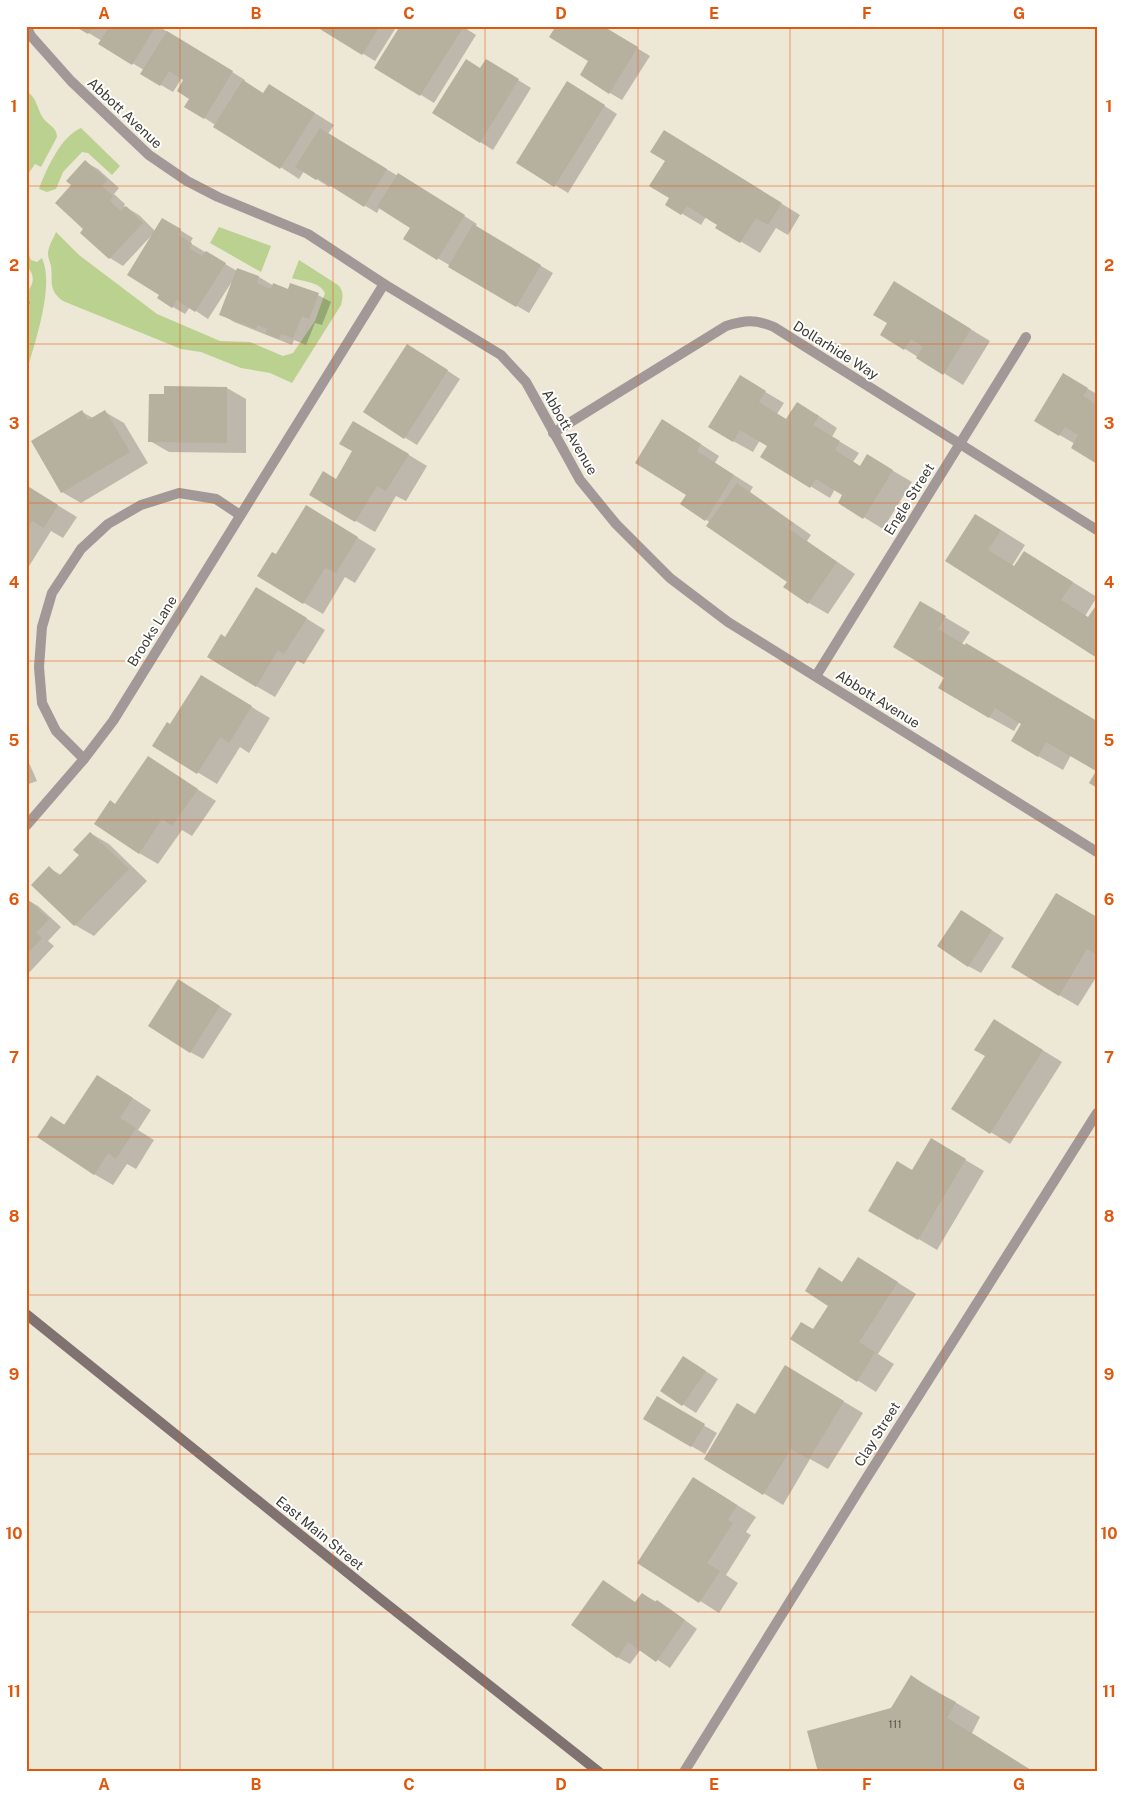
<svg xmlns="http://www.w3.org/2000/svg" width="1123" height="1798" font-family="'Public Sans',sans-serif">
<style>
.green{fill:#bbd190}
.shadow{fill:#0003}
.building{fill:#b6b09f}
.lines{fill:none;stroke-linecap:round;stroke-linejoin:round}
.street{stroke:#a19897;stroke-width:10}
.secondary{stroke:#7f7271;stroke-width:10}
.grid{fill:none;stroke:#df580e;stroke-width:1;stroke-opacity:0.55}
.labels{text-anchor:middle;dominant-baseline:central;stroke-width:4;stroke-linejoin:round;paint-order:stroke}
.number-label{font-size:11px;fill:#5b584f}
.street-label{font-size:14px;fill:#3d3b34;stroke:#fff}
.neatline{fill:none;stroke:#df580e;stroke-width:2}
.grid-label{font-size:16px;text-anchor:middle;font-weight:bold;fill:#df580e}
</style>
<rect width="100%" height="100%" fill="#ede7d6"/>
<g class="green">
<path d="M26,91C37,97 37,109 43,118C48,125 57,127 57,137L41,167L35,164L26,177Z"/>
<path d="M81,128L120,166L112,175L88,153L82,152L63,172L56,189L47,192L39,189C46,170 61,136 81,128Z"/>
<path d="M219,227L271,246L261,272L210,243Z"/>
<path d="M56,232L79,255L157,314L220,341L250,342L283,356L293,353L315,321L325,293C319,281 303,282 292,278L299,260L338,285C344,291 343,297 341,305L292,383L270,373L241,368L201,352L181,349L63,301C48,290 53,282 51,266C50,262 48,258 48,254C48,247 53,239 56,232Z"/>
<path d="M26,247L31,260L37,262L42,258C55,287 34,344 26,374V292C35,285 35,273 26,266Z"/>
</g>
<g class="shadow">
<path d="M77,26H158L245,80L244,82L264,94L289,97L334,125L328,134L398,176L411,182L477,224L475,227L553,273L529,313L404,238L411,227L380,207L377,213L331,185L329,187L304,171L299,179L186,106L191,98L185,80L182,78L173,92L142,74L144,70L100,44L102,41Z"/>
<path d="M318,26H397L375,61Z"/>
<path d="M462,26L476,35L434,103L376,67Z"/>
<path d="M601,26L650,56L622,100L610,93L590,61Z"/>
<path d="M499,68L531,88L493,150L434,113L481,69Z"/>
<path d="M580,90L617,114L568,193L517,162Z"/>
<path d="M684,143L800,215L788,235L776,228L760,253L717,227L718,224L706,217L701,225L666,204L670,198Z"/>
<path d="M85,162L98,169L119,188L114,194L125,204L124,206L139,215L155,231L175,227L193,238L190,243L237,271L238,270L259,277L274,286L289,291L318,295L331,302L322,325L315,323L306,345L294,340L292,345L234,322L221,314L233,280L208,319L190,307L185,314L173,307L161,295L153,236L152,235L123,266L110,258L82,233L85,229L73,185Z"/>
<path d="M26,276L29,278L26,286Z"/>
<path d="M913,294L990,341L963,385L881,334Z"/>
<path d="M26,300L30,302L26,312Z"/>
<path d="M421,353L460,379L417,445L404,437Z"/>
<path d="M1063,375L1097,394V462L1075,444L1036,421Z"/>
<path d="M740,377L784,403L777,414L787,420L816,414L837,428L832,437L859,453L853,462L861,467L868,456L912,482L883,529L839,502L844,495L835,489L830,498L762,457L768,446L760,440L753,452L733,441Z"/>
<path d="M227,388L246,399V453L169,452L150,441L165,395Z"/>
<path d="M82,412L93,418L105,412L124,423L148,463L81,503L62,492Z"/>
<path d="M682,432L719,456L715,463L753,487L750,492L811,535L807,541L855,574L828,614L809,603L788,581L711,523L682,504L687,495Z"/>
<path d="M373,433L427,466L406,501L396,496L375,532L310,494L336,480Z"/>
<path d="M26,486L77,517L63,538L51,531L26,571Z"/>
<path d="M325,518L376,549L355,583L345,577L323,614L304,603L277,556Z"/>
<path d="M1001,530L1025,545L1012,566L1015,567L1024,552L1097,597L1085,616L1089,618L1097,656L947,561Z"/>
<path d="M275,599L325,630L304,664L297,661L275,697L256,686L226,638Z"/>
<path d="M921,603L970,632L962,644L1071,755L1063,770L1038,756L1023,723L1020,721L1014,731L989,717L946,677Z"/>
<path d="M220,688L270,718L249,753L240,747L217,784L154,746L171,726Z"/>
<path d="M26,756L37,781L26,785Z"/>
<path d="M148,758L216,801L192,836L182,830L158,864L139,853Z"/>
<path d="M90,833L109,844L147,881L94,936L75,925L49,868L61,875L81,855Z"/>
<path d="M26,899L38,906L61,927L48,941L54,946L26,976Z"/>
<path d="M962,911L1004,938L981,973L968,966Z"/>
<path d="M1097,918V976L1078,1006L1059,995Z"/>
<path d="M191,988L232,1014L203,1059L190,1052Z"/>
<path d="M1013,1032L1062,1062L1010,1144L953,1109Z"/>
<path d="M116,1087L151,1110L138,1130L154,1140L136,1169L127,1164L113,1185L94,1174L52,1117L65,1125Z"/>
<path d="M932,1140L984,1171L937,1250L870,1210L913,1172Z"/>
<path d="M859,1258L916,1294L878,1354L894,1364L876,1392L857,1380L813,1330Z"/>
<path d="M696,1365L718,1379L696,1413L662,1391Z"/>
<path d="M804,1378L863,1413L828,1469L810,1459L783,1505L705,1458L756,1415Z"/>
<path d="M657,1398L717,1433L705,1454L645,1419Z"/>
<path d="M712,1489L756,1517L746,1532L751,1535L726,1575L738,1583L719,1613L639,1562Z"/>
<path d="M642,1594L670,1609L697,1629L670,1668L641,1649L630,1664L617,1657L636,1603Z"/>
<path d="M911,1676L980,1717L972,1733L1034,1772H820L891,1709Z"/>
</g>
<g class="building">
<path d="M74,26H93L88,34Z"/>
<path d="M110,26H156L132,65L98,44Z"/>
<path d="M315,26H380L362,55Z"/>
<path d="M400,26H464L420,96L374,68Z"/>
<path d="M556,26H603L638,47L609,94L580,75L588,61L549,37Z"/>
<path d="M167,31L233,71L204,119L184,107L189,99L177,91L183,80L169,71L160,86L140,74Z"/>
<path d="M466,59L480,68L486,59L519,79L480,143L432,113Z"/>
<path d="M243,80L263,93L269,84L315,113L280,169L213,127Z"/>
<path d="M567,81L605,105L554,187L516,163Z"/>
<path d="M320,128L387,169L364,207L318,178L316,180L295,167Z"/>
<path d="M664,130L782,203L768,225L756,218L740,243L715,228L717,225L687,206L681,215L665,205L669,198L649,186L665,161L650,152Z"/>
<path d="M85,160L107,180L102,186L113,196L110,201L121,211L126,206L143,223L109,259L80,233L83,229L55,203L71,185L66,181Z"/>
<path d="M398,173L465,215L437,260L403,239L410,228L377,207Z"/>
<path d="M162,218L181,229L178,235L192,243L189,248L202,256L206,251L226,263L195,312L177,300L172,308L157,298L159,295L127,275Z"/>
<path d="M473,224L541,265L516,307L448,267Z"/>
<path d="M237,268L259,276L257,283L271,289L273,283L288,289L290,283L319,293L309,319L302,316L293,338L281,334L279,339L265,334L267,329L258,325L256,329L219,315Z"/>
<path d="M894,281L971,329L943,375L916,358L923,347L911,339L904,350L880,335L887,323L873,315Z"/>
<path d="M407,344L448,370L404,439L363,412Z"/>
<path d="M1063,373L1088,388L1083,396L1097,405V464L1071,448L1078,435L1065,427L1059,436L1034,421Z"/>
<path d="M740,375L766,391L759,402L786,419L797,402L819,416L813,425L840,441L835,450L860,466L867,454L893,470L863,519L838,503L842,495L816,479L810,488L760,457L767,446L740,430L733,442L708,427Z"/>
<path d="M164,386L227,387V443L148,442L149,394H164Z"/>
<path d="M82,410L88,420L105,410L130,452L61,493L31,441Z"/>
<path d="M662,419L701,444L697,451L734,475L705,521L680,504L686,495L635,463Z"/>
<path d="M353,421L409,454L386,491L377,486L355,522L309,495L323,471L336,479L352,451L339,444Z"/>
<path d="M737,483L793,523L789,529L837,562L808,604L783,587L787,582L706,526Z"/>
<path d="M26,485L58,505L44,528L32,521L26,530Z"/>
<path d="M306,505L358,537L336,573L325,568L303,604L257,576L272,552L276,554Z"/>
<path d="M975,514L1001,530L988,550L1014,566L1024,551L1073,582L1061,600L1088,617L1097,604V658L945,561Z"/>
<path d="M256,587L307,618L284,654L278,650L256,687L207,657L221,634L225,637Z"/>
<path d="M920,601L946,616L938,629L965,645L966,643L1097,721V788L1089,783L1096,771L1046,742L1038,757L1011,741L1021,724L995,708L989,718L938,688L944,678L893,647Z"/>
<path d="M201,675L252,706L229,743L220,737L197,774L152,746L167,722L170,724Z"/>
<path d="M148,756L198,789L172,826L162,819L139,854L94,824L110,800L115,804Z"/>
<path d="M90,832L129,869L74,926L31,885L49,866L59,876L79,855L73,850Z"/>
<path d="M1056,893L1097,917V955L1087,949L1059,996L1011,967Z"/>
<path d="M26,898L49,919L36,933L42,938L26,955Z"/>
<path d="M961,910L992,930L968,967L937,946Z"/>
<path d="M178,979L220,1006L190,1053L148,1026Z"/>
<path d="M994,1019L1043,1050L990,1134L951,1109L985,1056L974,1050Z"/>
<path d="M97,1075L133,1098L120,1118L136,1128L116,1159L108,1153L94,1175L37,1137L51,1116L64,1125Z"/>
<path d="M931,1138L966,1159L918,1240L868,1211L897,1161L912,1170Z"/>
<path d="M858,1257L898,1282L859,1342L875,1352L857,1382L790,1339L801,1322L813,1329L828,1306L805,1291L819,1267L842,1282Z"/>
<path d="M683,1356L706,1371L682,1406L660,1391Z"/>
<path d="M785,1365L844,1401L809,1459L791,1449L763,1495L704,1459L737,1403L755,1414Z"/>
<path d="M657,1396L705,1424L691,1447L643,1419Z"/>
<path d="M693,1477L737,1505L728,1520L733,1523L707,1563L720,1571L699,1603L637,1563Z"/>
<path d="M603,1580L635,1602L642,1593L655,1602L657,1600L685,1620L656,1662L628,1642L617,1658L571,1625Z"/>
<path d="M911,1675L932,1690L956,1702L947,1718L1034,1772H818L807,1731L891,1708Z"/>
</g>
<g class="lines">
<g class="street">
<path d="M26,26L31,36L71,81L149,155L187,181L218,197L308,234L384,284L501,355L526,382L580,480L616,524L670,578L728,622L1097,852"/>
<path d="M553,433L726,326C745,320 755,319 774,327L1097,530"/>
<path d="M816,676L1026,337"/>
<path d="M84,759L56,731L42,703L39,667L42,627L52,593L81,549L108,524L141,505L179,493L216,499L240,515"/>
<path d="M26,826L84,759L113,721L384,284"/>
<path d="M684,1772L864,1482L1097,1113"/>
</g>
<path class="secondary" d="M26,1314L379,1598L599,1772"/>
</g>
<path class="grid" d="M180,26V1772M333,26V1772M485,26V1772M638,26V1772M790,26V1772M943,26V1772M26,186H1097M26,344H1097M26,503H1097M26,661H1097M26,820H1097M26,978H1097M26,1137H1097M26,1295H1097M26,1454H1097M26,1612H1097"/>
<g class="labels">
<g class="number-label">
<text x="895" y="1724">111</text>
</g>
<g class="street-label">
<text transform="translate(125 113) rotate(43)">Abbott Avenue</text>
<text transform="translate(836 350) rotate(32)">Dollarhide Way</text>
<text transform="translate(570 432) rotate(60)">Abbott Avenue</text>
<text transform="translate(909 499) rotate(-58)">Engle Street</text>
<text transform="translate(152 631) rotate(-58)">Brooks Lane</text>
<text transform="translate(878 699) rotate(32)">Abbott Avenue</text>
<text transform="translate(877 1434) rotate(-58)">Clay Street</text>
<text transform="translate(320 1533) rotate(39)">East Main Street</text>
</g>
</g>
<rect width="1123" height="1798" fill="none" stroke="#ffffff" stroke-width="55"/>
<rect x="28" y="28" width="1068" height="1742" class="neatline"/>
<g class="grid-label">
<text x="104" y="19">A</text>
<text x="256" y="19">B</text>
<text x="409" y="19">C</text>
<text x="561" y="19">D</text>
<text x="714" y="19">E</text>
<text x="867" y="19">F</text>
<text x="1019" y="19">G</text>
<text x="14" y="112">1</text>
<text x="1109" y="112">1</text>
<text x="14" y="271">2</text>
<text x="1109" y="271">2</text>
<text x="14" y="429">3</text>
<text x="1109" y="429">3</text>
<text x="14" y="588">4</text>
<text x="1109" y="588">4</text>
<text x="14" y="746">5</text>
<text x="1109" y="746">5</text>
<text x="14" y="905">6</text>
<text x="1109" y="905">6</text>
<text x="14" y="1063">7</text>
<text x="1109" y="1063">7</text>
<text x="14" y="1222">8</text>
<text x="1109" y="1222">8</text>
<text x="14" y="1380">9</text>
<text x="1109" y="1380">9</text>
<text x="14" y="1539">10</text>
<text x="1109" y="1539">10</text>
<text x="14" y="1697">11</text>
<text x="1109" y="1697">11</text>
<text x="104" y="1790">A</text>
<text x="256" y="1790">B</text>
<text x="409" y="1790">C</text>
<text x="561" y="1790">D</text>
<text x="714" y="1790">E</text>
<text x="867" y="1790">F</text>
<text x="1019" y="1790">G</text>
</g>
</svg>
